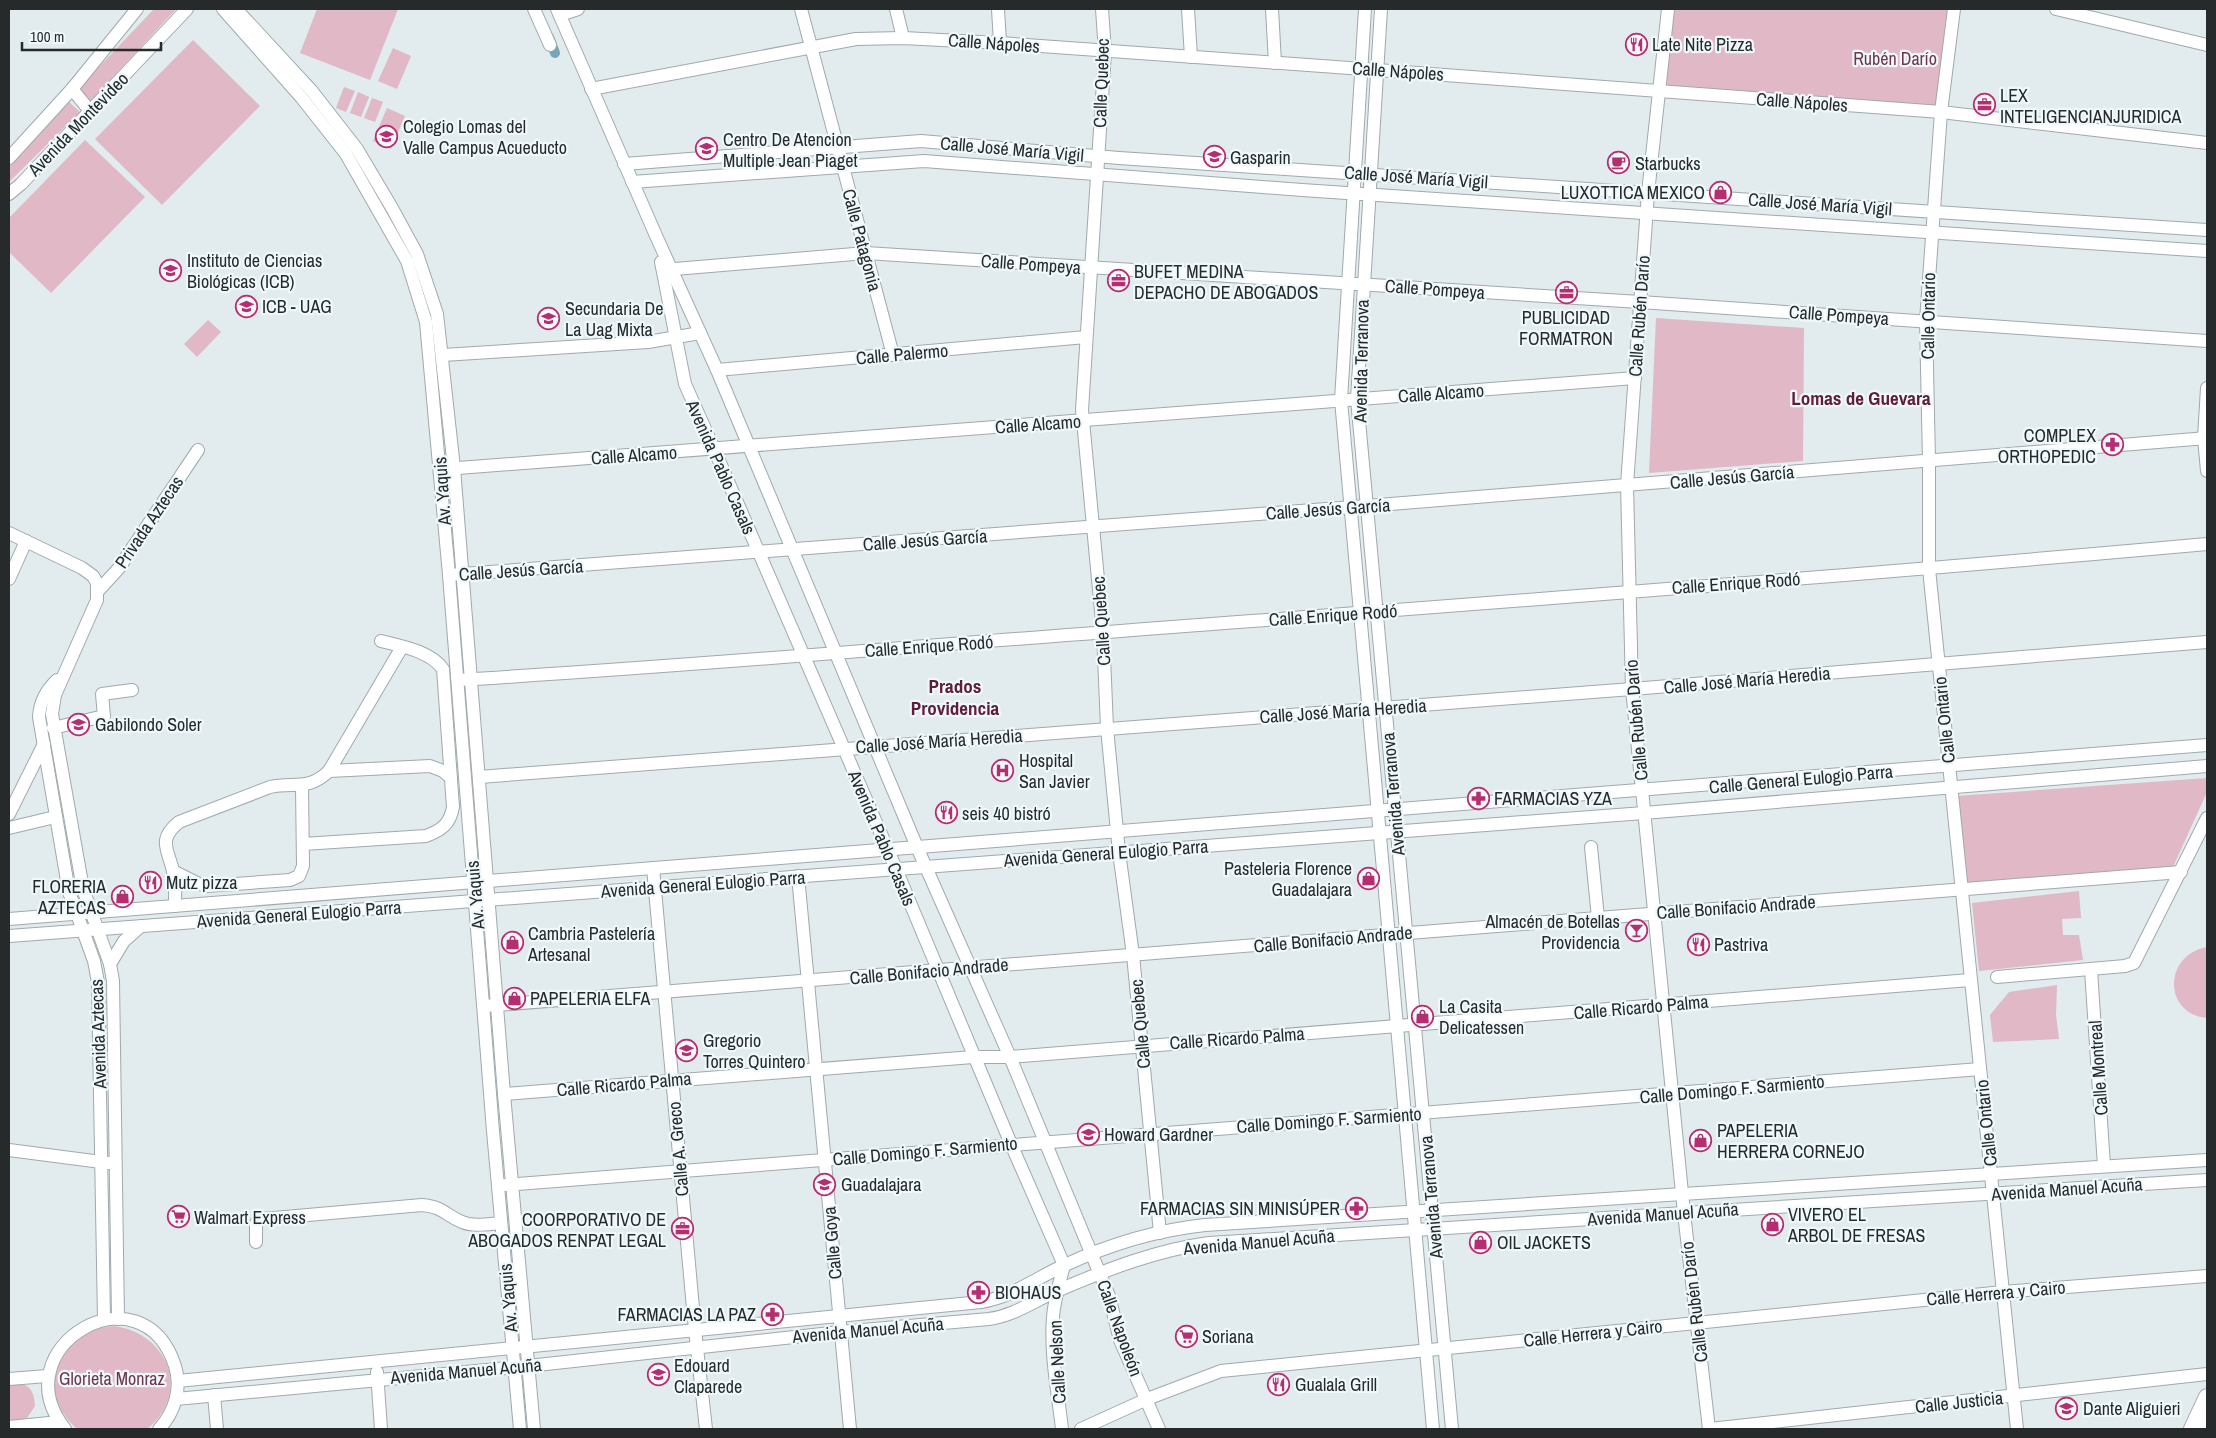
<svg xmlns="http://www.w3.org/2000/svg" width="2216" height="1438" font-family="'Archivo Narrow',sans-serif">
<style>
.green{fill:#e0b8c6}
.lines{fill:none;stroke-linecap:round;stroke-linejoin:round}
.canal{stroke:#77a6b4;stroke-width:10}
.minor-casing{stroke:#a1a9ac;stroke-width:14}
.major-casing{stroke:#a1a9ac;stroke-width:18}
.minor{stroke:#fff;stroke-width:12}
.major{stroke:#fff;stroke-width:16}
.labels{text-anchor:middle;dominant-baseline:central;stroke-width:4.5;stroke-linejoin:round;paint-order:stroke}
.street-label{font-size:18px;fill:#272a2b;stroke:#eff8fb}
.poi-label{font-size:18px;fill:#272a2b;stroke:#eff8fb;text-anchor:start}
.park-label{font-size:18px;fill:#6e364e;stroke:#eff8fb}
.neighbourhood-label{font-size:19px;font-weight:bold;fill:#5e1d3c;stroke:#eff8fb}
</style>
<rect width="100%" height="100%" fill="#e2ebed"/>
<g class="green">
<path d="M154,9H176L88,104L77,90Z"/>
<path d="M317,9H398L370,80L300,53Z"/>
<path d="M1675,9H1951L1938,112L1663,87Z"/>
<path d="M193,40L260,106L162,205L95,139Z"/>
<path d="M393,48L411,56L397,89L378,81Z"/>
<path d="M344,87L355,91L346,112L336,108Z"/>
<path d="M358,92L369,97L361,117L350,113Z"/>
<path d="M372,98L383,102L375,122L364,118Z"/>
<path d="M67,100L80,112L9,182V162Z"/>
<path d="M387,108L405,116L391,149L373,141Z"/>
<path d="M85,140L145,197L51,293L9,252V218Z"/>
<path d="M1656,318L1804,328L1803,461L1649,473Z"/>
<path d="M208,320L221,332L197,357L184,344Z"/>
<path d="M2207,778V792L2173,867L1966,884L1956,796Z"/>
<path d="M2079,891L2081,918L2062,919L2063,935H2079L2083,960L1979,971L1972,903Z"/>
<path d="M2207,947V1018C2163,1014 2163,955 2207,947Z"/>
<path d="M2057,985L2056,1015L2059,1039L1993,1042L1990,1015L2009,992Z"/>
<path d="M114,1326C168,1333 192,1393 147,1429H77C33,1391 58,1330 114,1326Z"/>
<path d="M19,1383C32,1386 34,1394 35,1406L27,1418L9,1422V1384Z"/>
</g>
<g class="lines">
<path class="canal" d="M549,37L555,53"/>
<defs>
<g id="minor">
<path d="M223,9L301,97L346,154L407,261L426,322L449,575L493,1131L520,1429"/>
<path d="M236,9L311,90L357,149L392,208L417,254L437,314L454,468L504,1094L534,1429"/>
<path d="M534,9L550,45"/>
<path d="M557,9L657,238L717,370L917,847L1010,1057L1109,1296L1120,1340L1159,1429"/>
<path d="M801,9L893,355"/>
<path d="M896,9L903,38"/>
<path d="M998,9L1000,43"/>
<path d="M1102,9L1105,52L1082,410L1103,632L1107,728L1119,852L1133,955L1160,1233"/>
<path d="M1188,9L1191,57"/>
<path d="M1272,9L1275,63"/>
<path d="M1365,9L1341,400L1433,1429"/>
<path d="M1381,9L1357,399L1452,1429"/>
<path d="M1668,9L1648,193L1627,485L1632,689L1684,1213L1709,1429"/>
<path d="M1954,9L1941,112L1926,321L1929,461V569L2017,1429"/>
<path d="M2056,9L2207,45"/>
<path d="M560,15L578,9"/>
<path d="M72,89L90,111"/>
<path d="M591,89L856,39L903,38L1000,43L1377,70L1941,112L2207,143"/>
<path d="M9,158L72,89L137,9"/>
<path d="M624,164L921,141L1119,158L2207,230"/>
<path d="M632,182L924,161L1302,190L2207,251"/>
<path d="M9,194L21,184L187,9"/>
<path d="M661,262L685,384L714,449L888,850L1011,1144L1064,1265C1060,1282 1054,1300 1053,1318C1050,1354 1058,1393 1062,1429"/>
<path d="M663,270L866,253L1640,302L2207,341"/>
<path d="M443,355L648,342L700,333"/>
<path d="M717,370L1086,337"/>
<path d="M2207,388L2204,438L2207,471"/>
<path d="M445,469L1635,378"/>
<path d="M9,533L82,568L93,576L97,583V600L55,695L52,714L83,889L110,964L113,981L118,1319"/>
<path d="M449,575L1366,506L2207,438"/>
<path d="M9,579L26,541"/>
<path d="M98,591L119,568L198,450"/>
<path d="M57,680C46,691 40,701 39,717L69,892L94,961L98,982L104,1319"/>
<path d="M458,680C675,667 892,648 1108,632C1475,604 1841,577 2207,544"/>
<path d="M53,728L104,716L102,694L132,690"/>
<path d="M329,771L430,766L443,771L451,778"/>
<path d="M479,777L1632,689L2207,642"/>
<path d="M9,814L44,744"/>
<path d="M9,828L55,817"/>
<path d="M303,844L426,836C442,830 450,824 453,807L443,669C430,651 401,646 381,641"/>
<path d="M1591,847L1598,918"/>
<path d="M653,868L695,1330L706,1429"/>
<path d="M173,871L199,884L207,886L290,880L299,876L303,866L302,786"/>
<path d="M798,876L850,1429"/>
<path d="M175,906C175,894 176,882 173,871C168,849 157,840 179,822L270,787C295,782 308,791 329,771L402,647"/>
<path d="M9,919C742,860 1475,807 2207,745"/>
<path d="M9,936L1644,813L2207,766"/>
<path d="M110,964L124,941L141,926"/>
<path d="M2091,970L2104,1166"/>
<path d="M1997,977L2125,966L2134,963L2207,818"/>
<path d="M484,1006L2181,872"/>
<path d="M504,1094L973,1057H1010L1970,980"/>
<path d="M9,1150L109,1163"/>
<path d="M505,1185L1980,1069"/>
<path d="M256,1242V1223L262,1219L422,1205C444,1207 445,1215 462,1222C474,1227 488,1224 501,1223"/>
<path d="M377,1372L381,1429"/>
<path d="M9,1379L47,1376"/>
<path d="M178,1381L981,1302C1012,1297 1036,1278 1065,1265C1108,1245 1158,1230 1205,1225L2207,1160"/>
<path d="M214,1395L217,1429"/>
<path d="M176,1399L528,1366L840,1332L989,1319C1016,1315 1035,1300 1059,1290C1108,1269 1157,1250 1209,1243L2207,1180"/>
<path d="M9,1427L59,1422"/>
<path d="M65,1429C0,1347 142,1264 175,1366C182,1388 175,1412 159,1429"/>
<path d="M1081,1429L1147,1399L1221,1371L2003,1292L2207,1276"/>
<path d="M1710,1429L2207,1374"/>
</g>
<g id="major">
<path d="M2192,1429L2207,1397"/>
<path d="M2205,1429L2207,1424"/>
</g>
</defs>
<use href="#minor" class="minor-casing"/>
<use href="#major" class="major-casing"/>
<use href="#minor" class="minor"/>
<use href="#major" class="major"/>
</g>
<defs>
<symbol id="restaurant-ring" viewBox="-11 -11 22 22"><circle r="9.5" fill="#eff8fb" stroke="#b52e71" stroke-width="1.5"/><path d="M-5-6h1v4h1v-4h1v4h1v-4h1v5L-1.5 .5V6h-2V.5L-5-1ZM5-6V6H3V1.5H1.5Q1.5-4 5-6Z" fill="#b52e71"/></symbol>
<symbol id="office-ring" viewBox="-11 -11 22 22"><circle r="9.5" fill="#eff8fb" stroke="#b52e71" stroke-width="1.5"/><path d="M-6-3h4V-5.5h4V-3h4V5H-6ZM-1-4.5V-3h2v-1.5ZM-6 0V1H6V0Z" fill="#b52e71"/></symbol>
<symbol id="school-ring" viewBox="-11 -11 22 22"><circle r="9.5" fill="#eff8fb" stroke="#b52e71" stroke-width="1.5"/><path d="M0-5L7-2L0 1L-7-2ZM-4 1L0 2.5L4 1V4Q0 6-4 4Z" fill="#b52e71"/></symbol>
<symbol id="cafe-ring" viewBox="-11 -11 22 22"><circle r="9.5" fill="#eff8fb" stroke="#b52e71" stroke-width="1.5"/><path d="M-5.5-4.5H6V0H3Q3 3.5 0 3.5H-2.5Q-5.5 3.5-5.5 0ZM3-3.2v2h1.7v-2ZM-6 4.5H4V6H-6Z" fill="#b52e71"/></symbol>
<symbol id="shop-ring" viewBox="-11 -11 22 22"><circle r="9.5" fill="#eff8fb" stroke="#b52e71" stroke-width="1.5"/><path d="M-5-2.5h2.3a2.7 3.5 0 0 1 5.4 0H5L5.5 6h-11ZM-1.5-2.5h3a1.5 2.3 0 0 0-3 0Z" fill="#b52e71"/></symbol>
<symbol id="university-ring" viewBox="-11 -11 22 22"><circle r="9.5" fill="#eff8fb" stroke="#b52e71" stroke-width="1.5"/><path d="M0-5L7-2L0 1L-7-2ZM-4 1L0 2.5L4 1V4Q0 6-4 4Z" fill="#b52e71"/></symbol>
<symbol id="pharmacy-ring" viewBox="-11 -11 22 22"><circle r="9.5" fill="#eff8fb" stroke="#b52e71" stroke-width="1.5"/><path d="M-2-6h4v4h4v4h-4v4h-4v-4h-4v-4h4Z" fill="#b52e71"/></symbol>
<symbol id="hospital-ring" viewBox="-11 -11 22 22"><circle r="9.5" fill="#eff8fb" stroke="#b52e71" stroke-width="1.5"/><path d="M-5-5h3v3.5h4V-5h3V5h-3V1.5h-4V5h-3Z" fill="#b52e71"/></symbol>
<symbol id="bar-ring" viewBox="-11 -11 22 22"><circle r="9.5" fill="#eff8fb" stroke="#b52e71" stroke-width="1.5"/><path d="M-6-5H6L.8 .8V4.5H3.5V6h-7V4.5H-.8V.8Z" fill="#b52e71"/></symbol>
<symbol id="supermarket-ring" viewBox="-11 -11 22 22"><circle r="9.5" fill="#eff8fb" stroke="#b52e71" stroke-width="1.5"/><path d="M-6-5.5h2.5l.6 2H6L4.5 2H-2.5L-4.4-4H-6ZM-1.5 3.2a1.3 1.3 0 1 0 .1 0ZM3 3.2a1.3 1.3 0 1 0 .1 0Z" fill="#b52e71"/></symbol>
</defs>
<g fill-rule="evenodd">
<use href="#restaurant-ring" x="1624" y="32" width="25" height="25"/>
<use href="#office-ring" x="1972" y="92" width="25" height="25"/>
<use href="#school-ring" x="374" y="124" width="25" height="25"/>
<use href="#school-ring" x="694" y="136" width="25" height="25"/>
<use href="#school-ring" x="1202" y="144" width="25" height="25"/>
<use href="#cafe-ring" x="1606" y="150" width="25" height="25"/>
<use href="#shop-ring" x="1708" y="180" width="25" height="25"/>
<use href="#university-ring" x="158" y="258" width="25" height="25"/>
<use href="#office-ring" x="1106" y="268" width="25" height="25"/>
<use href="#office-ring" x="1554" y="280" width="25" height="25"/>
<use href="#university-ring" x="234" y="294" width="25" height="25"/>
<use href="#school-ring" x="536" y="306" width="25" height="25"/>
<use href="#pharmacy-ring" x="2100" y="432" width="25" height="25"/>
<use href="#school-ring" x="66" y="712" width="25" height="25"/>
<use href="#hospital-ring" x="990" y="758" width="25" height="25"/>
<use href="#pharmacy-ring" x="1466" y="786" width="25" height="25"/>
<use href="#restaurant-ring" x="934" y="800" width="25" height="25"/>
<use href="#shop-ring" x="1356" y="866" width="25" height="25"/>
<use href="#restaurant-ring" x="138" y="870" width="25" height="25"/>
<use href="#shop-ring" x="110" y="884" width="25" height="25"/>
<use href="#bar-ring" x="1624" y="918" width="25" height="25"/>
<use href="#shop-ring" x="500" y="930" width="25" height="25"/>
<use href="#restaurant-ring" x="1686" y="932" width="25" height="25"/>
<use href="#shop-ring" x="502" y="986" width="25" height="25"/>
<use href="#shop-ring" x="1410" y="1004" width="25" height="25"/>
<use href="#school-ring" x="674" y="1038" width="25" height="25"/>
<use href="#school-ring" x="1076" y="1122" width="25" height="25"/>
<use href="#shop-ring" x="1688" y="1128" width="25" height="25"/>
<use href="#school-ring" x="812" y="1172" width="25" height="25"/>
<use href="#pharmacy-ring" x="1344" y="1196" width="25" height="25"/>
<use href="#supermarket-ring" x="166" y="1204" width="25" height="25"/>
<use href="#shop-ring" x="1760" y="1212" width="25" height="25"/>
<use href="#office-ring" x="670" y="1216" width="25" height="25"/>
<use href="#shop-ring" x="1468" y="1230" width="25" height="25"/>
<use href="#pharmacy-ring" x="966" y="1280" width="25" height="25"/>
<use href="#pharmacy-ring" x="760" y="1302" width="25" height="25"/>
<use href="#supermarket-ring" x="1174" y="1324" width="25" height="25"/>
<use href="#school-ring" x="646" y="1362" width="25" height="25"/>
<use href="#restaurant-ring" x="1266" y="1372" width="25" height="25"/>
<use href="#school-ring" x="2054" y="1396" width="25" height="25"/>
</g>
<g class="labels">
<g class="street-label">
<text transform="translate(994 43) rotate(4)">Calle Nápoles</text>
<text transform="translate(1398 71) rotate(4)">Calle Nápoles</text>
<text transform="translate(1101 83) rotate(-88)">Calle Quebec</text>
<text transform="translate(1802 102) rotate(4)">Calle Nápoles</text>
<text transform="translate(78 124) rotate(-46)">Avenida Montevideo</text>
<text transform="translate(1012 149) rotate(5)">Calle José María Vigil</text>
<text transform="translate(1416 177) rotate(4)">Calle José María Vigil</text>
<text transform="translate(1820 204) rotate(4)">Calle José María Vigil</text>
<text transform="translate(862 240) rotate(75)">Calle Patagonia</text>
<text transform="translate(1031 264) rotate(4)">Calle Pompeya</text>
<text transform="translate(1435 289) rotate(4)">Calle Pompeya</text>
<text transform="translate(1839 315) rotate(4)">Calle Pompeya</text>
<text transform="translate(1639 316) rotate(-86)">Calle Rubén Darío</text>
<text transform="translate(1928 316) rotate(-89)">Calle Ontario</text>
<text transform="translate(902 354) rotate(-5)">Calle Palermo</text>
<text transform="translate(1361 361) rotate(-89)">Avenida Terranova</text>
<text transform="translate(1441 393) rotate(-4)">Calle Alcamo</text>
<text transform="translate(1038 424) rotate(-4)">Calle Alcamo</text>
<text transform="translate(634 455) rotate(-4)">Calle Alcamo</text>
<text transform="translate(721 467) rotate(66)">Avenida Pablo Casals</text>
<text transform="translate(1732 477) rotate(-5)">Calle Jesús García</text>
<text transform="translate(442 491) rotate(-94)">Av. Yaquis</text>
<text transform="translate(1328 509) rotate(-4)">Calle Jesús García</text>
<text transform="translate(149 522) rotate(-56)">Privada Aztecas</text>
<text transform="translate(925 540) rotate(-4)">Calle Jesús García</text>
<text transform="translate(521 570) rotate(-4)">Calle Jesús García</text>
<text transform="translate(1736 583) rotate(-4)">Calle Enrique Rodó</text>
<text transform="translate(1333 615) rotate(-4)">Calle Enrique Rodó</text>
<text transform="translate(1101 621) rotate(-94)">Calle Quebec</text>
<text transform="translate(929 646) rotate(-4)">Calle Enrique Rodó</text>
<text transform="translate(1747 680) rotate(-5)">Calle José María Heredia</text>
<text transform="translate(1343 711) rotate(-4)">Calle José María Heredia</text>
<text transform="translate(1636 720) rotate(-95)">Calle Rubén Darío</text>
<text transform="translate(1944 720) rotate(-96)">Calle Ontario</text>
<text transform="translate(939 741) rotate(-4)">Calle José María Heredia</text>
<text transform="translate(1801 779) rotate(-5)">Calle General Eulogio Parra</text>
<text transform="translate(1393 794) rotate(-95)">Avenida Terranova</text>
<text transform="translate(882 838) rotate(67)">Avenida Pablo Casals</text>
<text transform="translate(1106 853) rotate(-4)">Avenida General Eulogio Parra</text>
<text transform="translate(703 884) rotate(-4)">Avenida General Eulogio Parra</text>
<text transform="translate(475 895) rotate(-95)">Av. Yaquis</text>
<text transform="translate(1736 907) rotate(-4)">Calle Bonifacio Andrade</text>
<text transform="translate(299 914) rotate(-4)">Avenida General Eulogio Parra</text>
<text transform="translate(1333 939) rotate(-5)">Calle Bonifacio Andrade</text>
<text transform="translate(929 971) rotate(-5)">Calle Bonifacio Andrade</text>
<text transform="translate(1641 1007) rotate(-5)">Calle Ricardo Palma</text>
<text transform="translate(1140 1024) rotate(-95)">Calle Quebec</text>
<text transform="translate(98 1034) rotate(-92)">Avenida Aztecas</text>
<text transform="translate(1237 1038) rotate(-4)">Calle Ricardo Palma</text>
<text transform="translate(2098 1068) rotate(-94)">Calle Montreal</text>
<text transform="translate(624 1084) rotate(-5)">Calle Ricardo Palma</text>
<text transform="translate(1732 1089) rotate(-5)">Calle Domingo F. Sarmiento</text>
<text transform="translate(1329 1120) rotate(-4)">Calle Domingo F. Sarmiento</text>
<text transform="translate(1986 1123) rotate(-96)">Calle Ontario</text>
<text transform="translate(678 1149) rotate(-95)">Calle A. Greco</text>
<text transform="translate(925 1151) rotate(-5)">Calle Domingo F. Sarmiento</text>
<text transform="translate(2067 1189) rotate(-4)">Avenida Manuel Acuña</text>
<text transform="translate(1431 1197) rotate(-95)">Avenida Terranova</text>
<text transform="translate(1663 1214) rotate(-4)">Avenida Manuel Acuña</text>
<text transform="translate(1259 1242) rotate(-5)">Avenida Manuel Acuña</text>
<text transform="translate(832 1243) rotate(-95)">Calle Goya</text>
<text transform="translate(1996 1293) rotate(-5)">Calle Herrera y Cairo</text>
<text transform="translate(508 1298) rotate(-95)">Av. Yaquis</text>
<text transform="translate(1694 1302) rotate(-97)">Calle Rubén Darío</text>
<text transform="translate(1120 1328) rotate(70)">Calle Napoleón</text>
<text transform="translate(868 1330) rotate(-5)">Avenida Manuel Acuña</text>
<text transform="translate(1593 1333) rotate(-6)">Calle Herrera y Cairo</text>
<text transform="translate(1057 1362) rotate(-93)">Calle Nelson</text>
<text transform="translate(466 1371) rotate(-5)">Avenida Manuel Acuña</text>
<text transform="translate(1959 1402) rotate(-6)">Calle Justicia</text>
</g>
<g class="poi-label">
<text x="1652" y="44">Late Nite Pizza</text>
<text x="2000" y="95">LEX<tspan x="2000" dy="21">INTELIGENCIANJURIDICA</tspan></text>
<text x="403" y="126">Colegio Lomas del<tspan x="403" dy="21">Valle Campus Acueducto</tspan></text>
<text x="723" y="139">Centro De Atencion<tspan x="723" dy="21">Multiple Jean Piaget</tspan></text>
<text x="1230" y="157">Gasparin</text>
<text x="1635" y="163">Starbucks</text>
<text x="1705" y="192" text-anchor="end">LUXOTTICA MEXICO</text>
<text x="187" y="260">Instituto de Ciencias<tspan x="187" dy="21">Biológicas (ICB)</tspan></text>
<text x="1134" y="271">BUFET MEDINA<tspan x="1134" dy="21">DEPACHO DE ABOGADOS</tspan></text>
<text x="262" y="306">ICB - UAG</text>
<text x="565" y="308">Secundaria De<tspan x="565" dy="21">La Uag Mixta</tspan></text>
<text x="1566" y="317" text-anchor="middle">PUBLICIDAD<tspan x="1566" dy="21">FORMATRON</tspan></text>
<text x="2096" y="435" text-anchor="end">COMPLEX<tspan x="2096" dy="21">ORTHOPEDIC</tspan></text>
<text x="95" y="724">Gabilondo Soler</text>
<text x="1019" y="760">Hospital<tspan x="1019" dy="21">San Javier</tspan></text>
<text x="1494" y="798">FARMACIAS YZA</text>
<text x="962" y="813">seis 40 bistró</text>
<text x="1352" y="868" text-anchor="end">Pasteleria Florence<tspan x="1352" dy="21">Guadalajara</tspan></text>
<text x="166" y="882">Mutz pizza</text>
<text x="106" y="886" text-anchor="end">FLORERIA<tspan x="106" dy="21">AZTECAS</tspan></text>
<text x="1620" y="921" text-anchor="end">Almacén de Botellas<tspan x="1620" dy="21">Providencia</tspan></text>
<text x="528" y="933">Cambria Pastelería<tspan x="528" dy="21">Artesanal</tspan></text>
<text x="1714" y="944">Pastriva</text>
<text x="530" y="998">PAPELERIA ELFA</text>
<text x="1439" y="1006">La Casita<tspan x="1439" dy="21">Delicatessen</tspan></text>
<text x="703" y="1040">Gregorio<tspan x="703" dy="21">Torres Quintero</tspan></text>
<text x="1717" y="1130">PAPELERIA<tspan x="1717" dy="21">HERRERA CORNEJO</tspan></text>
<text x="1104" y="1134">Howard Gardner</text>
<text x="841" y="1184">Guadalajara</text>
<text x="1340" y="1208" text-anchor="end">FARMACIAS SIN MINISÚPER</text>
<text x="1788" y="1214">VIVERO EL<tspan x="1788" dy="21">ARBOL DE FRESAS</tspan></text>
<text x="194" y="1217">Walmart Express</text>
<text x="666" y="1219" text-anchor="end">COORPORATIVO DE<tspan x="666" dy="21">ABOGADOS RENPAT LEGAL</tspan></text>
<text x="1497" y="1242">OIL JACKETS</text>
<text x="995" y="1292">BIOHAUS</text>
<text x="756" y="1314" text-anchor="end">FARMACIAS LA PAZ</text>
<text x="1202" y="1336">Soriana</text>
<text x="674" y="1365">Edouard<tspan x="674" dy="21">Claparede</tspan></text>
<text x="1295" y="1384">Gualala Grill</text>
<text x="2083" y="1408">Dante Aliguieri</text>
</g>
<g class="park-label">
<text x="1895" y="58">Rubén Darío</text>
<text x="112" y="1378">Glorieta Monraz</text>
</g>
<g class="neighbourhood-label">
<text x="1861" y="398">Lomas de Guevara</text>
<text x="955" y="686">Prados<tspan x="955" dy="22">Providencia</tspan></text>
</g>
</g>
<rect width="2216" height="1438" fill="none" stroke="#272a2b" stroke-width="20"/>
<path d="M22 42v8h139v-8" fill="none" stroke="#272a2b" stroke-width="2.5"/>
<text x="30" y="42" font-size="15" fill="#272a2b" stroke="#eff8fb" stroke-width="4" paint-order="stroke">100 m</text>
</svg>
